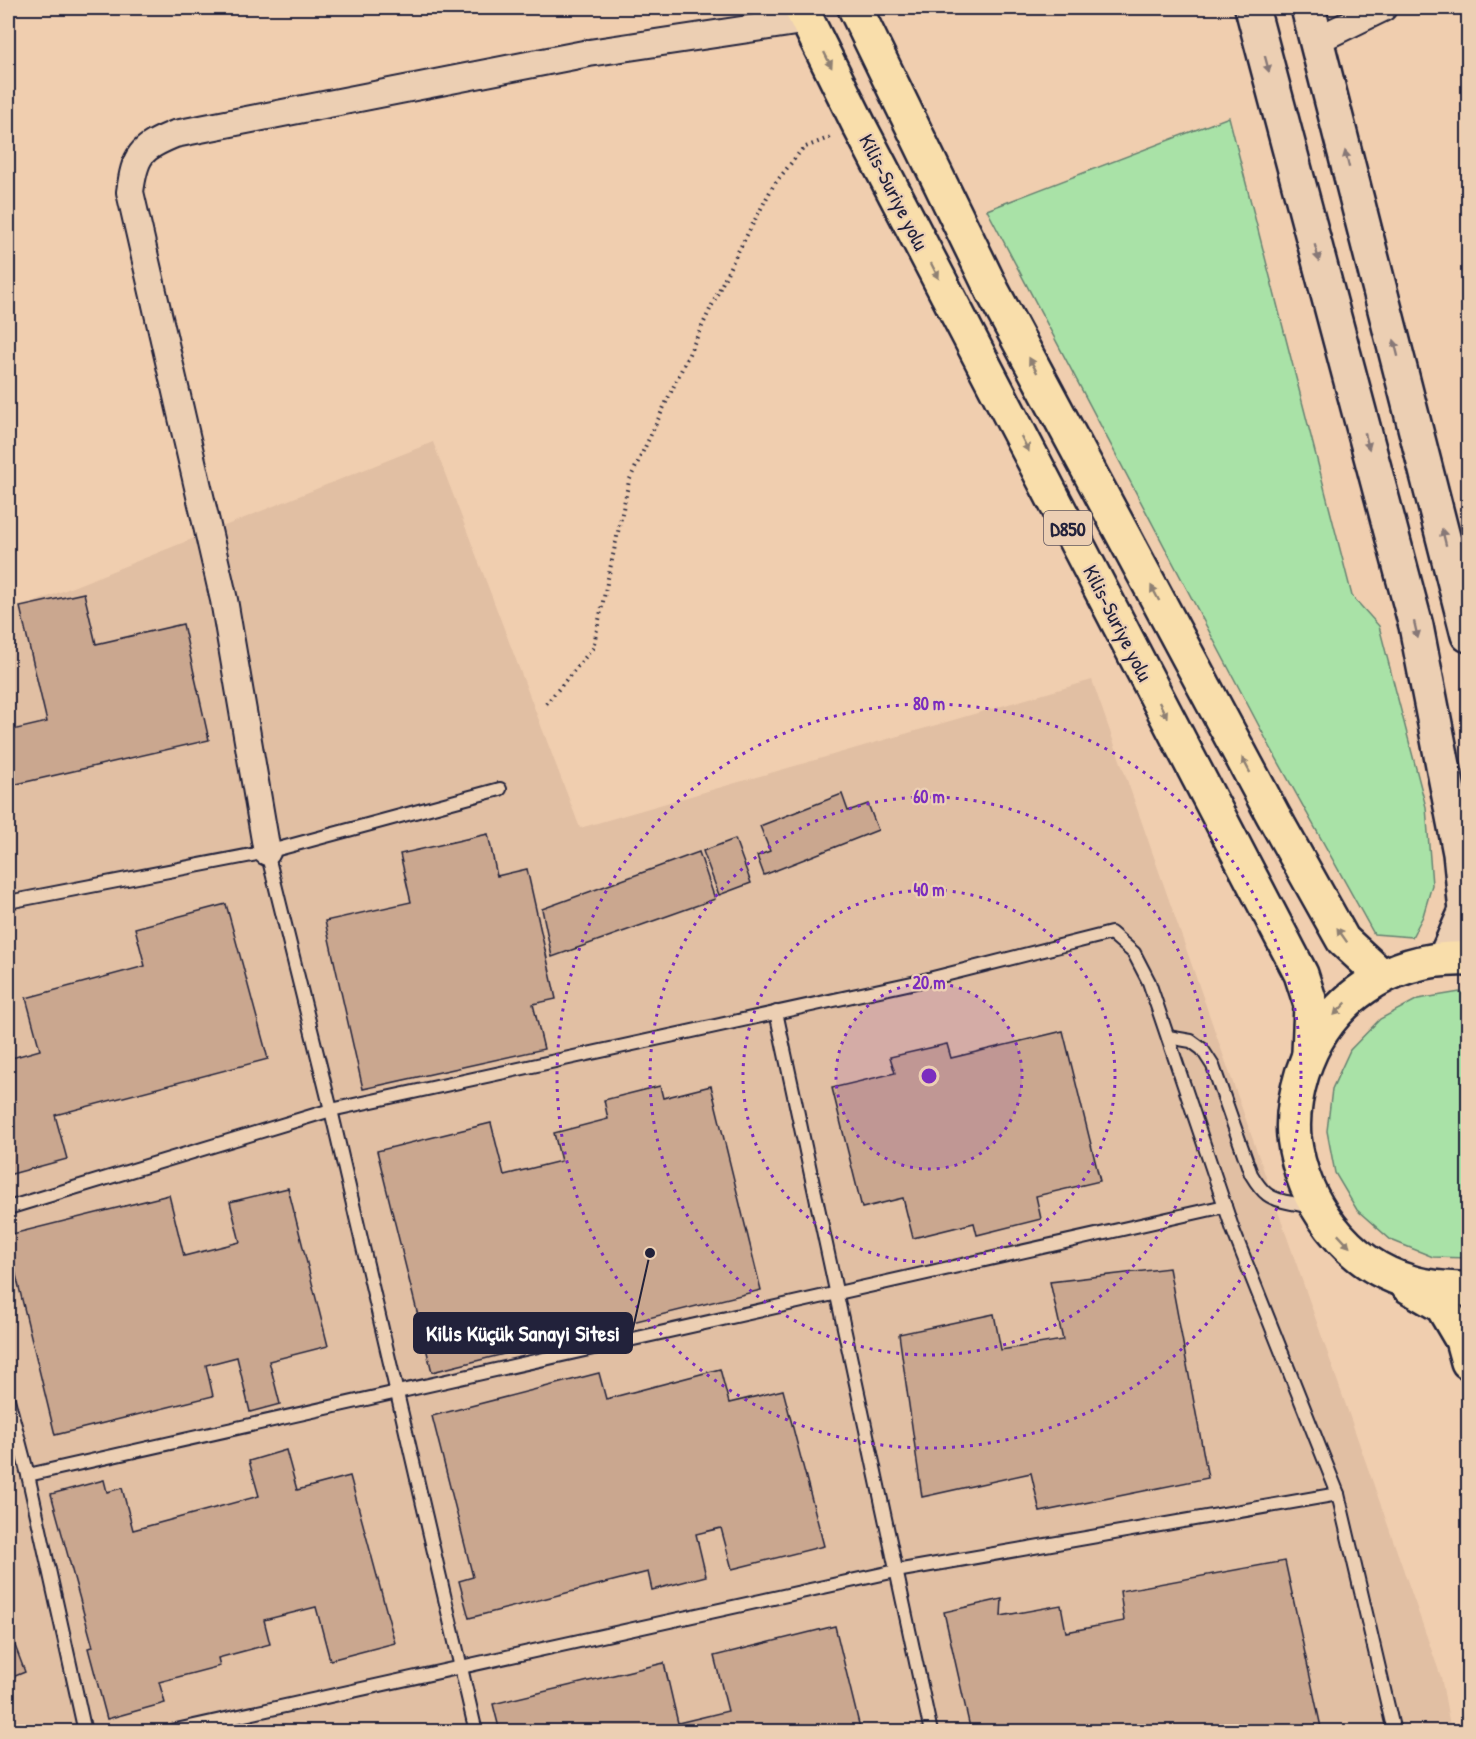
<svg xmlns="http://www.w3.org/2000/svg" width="1476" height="1739" font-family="'Patrick Hand',sans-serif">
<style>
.built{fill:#e1bfa3}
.green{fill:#a9e2a7;stroke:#668271;stroke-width:1.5}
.building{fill:#caa78f;stroke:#22223b;stroke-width:1.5}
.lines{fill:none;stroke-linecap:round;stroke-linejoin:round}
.lane-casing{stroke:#22223b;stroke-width:16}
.street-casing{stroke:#22223b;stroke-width:30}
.secondary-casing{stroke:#22223b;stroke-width:38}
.highway-casing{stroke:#22223b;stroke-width:38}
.path{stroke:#22223b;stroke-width:4;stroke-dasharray:1.5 4.5;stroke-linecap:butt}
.lane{stroke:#eccfb3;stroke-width:12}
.street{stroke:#eccfb3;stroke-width:26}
.secondary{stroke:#eccfb3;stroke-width:33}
.highway{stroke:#f9deab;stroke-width:33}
.oneway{fill:#8e8073}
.oneway2{fill:#877877}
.ring{fill:none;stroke:#7b2cbf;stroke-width:3;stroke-dasharray:3 6}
.labels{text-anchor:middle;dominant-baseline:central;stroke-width:4.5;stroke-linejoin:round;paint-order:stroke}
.shield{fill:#eccfb3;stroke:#5f565f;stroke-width:1.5}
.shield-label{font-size:20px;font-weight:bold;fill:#22223b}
.street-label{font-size:21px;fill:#22223b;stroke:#eccfb3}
.centre{fill:#7b2cbf;stroke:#eccfb3;stroke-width:3}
.ring-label{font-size:18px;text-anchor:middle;font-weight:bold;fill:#7b2cbf;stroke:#eccfb3;stroke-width:4.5;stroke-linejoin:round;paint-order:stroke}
.leader{fill:none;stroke:#22223b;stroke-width:2}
.callout-dot{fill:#22223b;stroke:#eccfb3;stroke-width:2}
.callout{fill:#22223b;stroke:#22223b;stroke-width:2}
.callout-label{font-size:22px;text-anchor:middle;font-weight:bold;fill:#fff}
</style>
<rect width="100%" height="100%" fill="#f0ceaf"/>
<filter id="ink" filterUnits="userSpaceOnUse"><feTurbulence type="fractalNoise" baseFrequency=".0167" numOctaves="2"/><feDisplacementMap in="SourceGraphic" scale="12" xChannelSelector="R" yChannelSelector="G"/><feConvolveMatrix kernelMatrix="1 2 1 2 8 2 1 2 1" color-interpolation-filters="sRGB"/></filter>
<g filter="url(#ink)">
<path class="built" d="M433,442L580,828L1092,680L1441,1677L1451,1731L8,1732V613Z"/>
<g class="green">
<path d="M1229,117L1352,596L1379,626L1426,807L1432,885L1423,916L1412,937L1374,934L1268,743L987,210Z"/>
<path d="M1460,992L1468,994V1258L1433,1257L1391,1240L1357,1210L1335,1173L1327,1131L1332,1089L1350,1050L1380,1019L1418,999Z"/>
</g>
<g class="building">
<path d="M84,593L96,644L183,624L209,740L8,786V731L47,722L20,607Z"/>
<path d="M842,794L848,811L868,804L878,830L764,875L757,856L770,851L760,826Z"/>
<path d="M488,834L497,876L527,869L556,999L533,1004L544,1049L363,1089L325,921L411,902L400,854Z"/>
<path d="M735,839L751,883L719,895L703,851Z"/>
<path d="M699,852L715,899L552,957L542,909Z"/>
<path d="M226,904L268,1059L55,1115L67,1159L8,1175V1059L40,1050L26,998L145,966L135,928Z"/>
<path d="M1063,1031L1100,1181L1036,1196L1041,1219L977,1235L974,1223L913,1238L903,1198L862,1208L832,1088L895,1073L890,1057L947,1044L951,1058Z"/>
<path d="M660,1086L663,1098L711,1086L761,1290L432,1372L377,1151L491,1123L504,1175L561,1161L554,1133L608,1119L604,1100Z"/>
<path d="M288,1188L328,1346L269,1361L280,1404L250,1412L237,1357L206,1365L213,1396L55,1435L8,1242V1235L169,1195L184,1256L240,1242L230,1202Z"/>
<path d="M1169,1268L1208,1478L1040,1512L1031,1473L922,1497L899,1334L994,1314L1001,1350L1063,1340L1050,1282Z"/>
<path d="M720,1369L729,1403L783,1390L824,1546L732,1569L721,1528L696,1534L706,1576L652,1590L648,1572L469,1618L459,1581L473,1577L432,1416L599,1373L606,1399Z"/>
<path d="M286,1450L297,1490L350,1476L395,1643L330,1660L316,1607L264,1620L270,1644L218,1658L220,1666L159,1682L165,1703L107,1719L88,1648L93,1647L51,1494L104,1480L107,1492L122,1488L133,1530L259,1496L249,1461Z"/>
<path d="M1285,1561L1322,1732H971L944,1612L1002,1599L1001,1616L1061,1605L1066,1632L1124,1621L1120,1591Z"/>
<path d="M835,1626L861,1732H500L493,1704L664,1663L678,1723L728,1711L714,1656Z"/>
<path d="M14,1643L25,1672L8,1679V1645Z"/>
</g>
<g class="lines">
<defs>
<g id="lane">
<path d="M267,852L331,1110L476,1732"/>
<path d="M8,902L267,852L500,789"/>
<path d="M776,1012L931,1732"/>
<path d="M1168,1037L1191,1041L1202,1049L1213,1066L1251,1174C1263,1194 1269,1199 1292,1203C1299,1204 1305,1205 1311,1209"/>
<path d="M8,1208L331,1110L921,981L1111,933L1134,953L1149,982L1233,1230L1338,1494L1394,1732"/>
<path d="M8,1399L28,1475L85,1732"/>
<path d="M28,1475L1225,1206"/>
<path d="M167,1732L896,1571L1338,1494"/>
</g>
<g id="street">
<path d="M1317,40L1383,8"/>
<path d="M267,852L224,600L130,192C135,155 140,148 175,134L589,53L809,20"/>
</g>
<g id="secondary">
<path d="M1252,8L1416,626L1460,853L1466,911L1445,958"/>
<path d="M1308,8L1468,635"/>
</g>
<g id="highway">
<path d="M801,8L860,127L1301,974L1311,1005L1309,1053"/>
<path d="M855,8L993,292L1273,815L1343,940L1382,976"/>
<path d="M1468,959C1391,956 1326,999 1302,1074C1296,1094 1292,1117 1294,1137C1302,1202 1346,1264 1410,1282C1429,1288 1448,1289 1468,1289"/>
<path d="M1408,1286L1442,1306L1462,1340L1468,1362"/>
</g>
</defs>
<use href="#lane" class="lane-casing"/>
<use href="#street" class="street-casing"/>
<use href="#secondary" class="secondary-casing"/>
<use href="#highway" class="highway-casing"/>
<path class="path" d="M546,704L593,648L629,481L731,265L773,186L803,148L831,137"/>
<use href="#lane" class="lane"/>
<use href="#street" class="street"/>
<use href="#secondary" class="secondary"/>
<use href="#highway" class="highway"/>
</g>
<defs><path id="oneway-solid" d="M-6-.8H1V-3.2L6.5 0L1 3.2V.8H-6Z" transform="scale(1.5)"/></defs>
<g class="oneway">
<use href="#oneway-solid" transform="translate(828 60) rotate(64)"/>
<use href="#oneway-solid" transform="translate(935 271) rotate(63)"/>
<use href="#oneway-solid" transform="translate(1033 365) rotate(-118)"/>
<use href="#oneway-solid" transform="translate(1025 444) rotate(63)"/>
<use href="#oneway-solid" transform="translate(1155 593) rotate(-118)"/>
<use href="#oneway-solid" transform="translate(1163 710) rotate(63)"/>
<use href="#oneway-solid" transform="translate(1246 765) rotate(-118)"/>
<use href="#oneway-solid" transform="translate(1342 935) rotate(-125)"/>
<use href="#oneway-solid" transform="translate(1340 1009) rotate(134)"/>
<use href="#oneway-solid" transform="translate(1344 1241) rotate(47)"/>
</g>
<g class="oneway2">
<use href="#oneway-solid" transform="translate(1267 64) rotate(75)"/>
<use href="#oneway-solid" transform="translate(1347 159) rotate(-104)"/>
<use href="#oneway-solid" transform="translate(1317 253) rotate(75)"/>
<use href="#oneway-solid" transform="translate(1396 348) rotate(-104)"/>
<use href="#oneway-solid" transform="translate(1367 441) rotate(75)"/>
<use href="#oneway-solid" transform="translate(1444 537) rotate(-104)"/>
<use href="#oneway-solid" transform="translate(1416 630) rotate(77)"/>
</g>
</g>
<circle cx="929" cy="1076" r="93" fill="#7b2cbf" fill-opacity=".12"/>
<g class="ring">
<circle cx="929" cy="1076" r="93"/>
<circle cx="929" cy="1076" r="186"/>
<circle cx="929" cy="1076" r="279"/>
<circle cx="929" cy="1076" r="372"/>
</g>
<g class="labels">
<rect class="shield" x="1044" y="511" width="48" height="34" rx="4.5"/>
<g class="shield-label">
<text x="1068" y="528">D850</text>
</g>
<g class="street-label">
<text transform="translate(894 192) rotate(63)">Kilis-Suriye yolu</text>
<text transform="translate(1118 623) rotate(63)">Kilis-Suriye yolu</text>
</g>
</g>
<circle cx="929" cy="1076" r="9" class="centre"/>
<g class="ring-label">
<text x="929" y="710">80 m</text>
<text x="929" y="803">60 m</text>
<text x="929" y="896">40 m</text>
<text x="929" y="989">20 m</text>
</g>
<path class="leader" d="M650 1253L632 1333"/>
<circle class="callout-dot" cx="650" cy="1253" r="6"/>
<rect class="callout" x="414" y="1313" width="218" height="40" rx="6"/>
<g class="callout-label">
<text x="523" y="1341">Kilis Küçük Sanayi Sitesi</text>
</g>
<rect width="1476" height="1739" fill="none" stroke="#eccfb3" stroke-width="30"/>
<rect x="15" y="15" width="1446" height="1709" fill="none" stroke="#22223b" stroke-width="2" filter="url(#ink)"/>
</svg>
